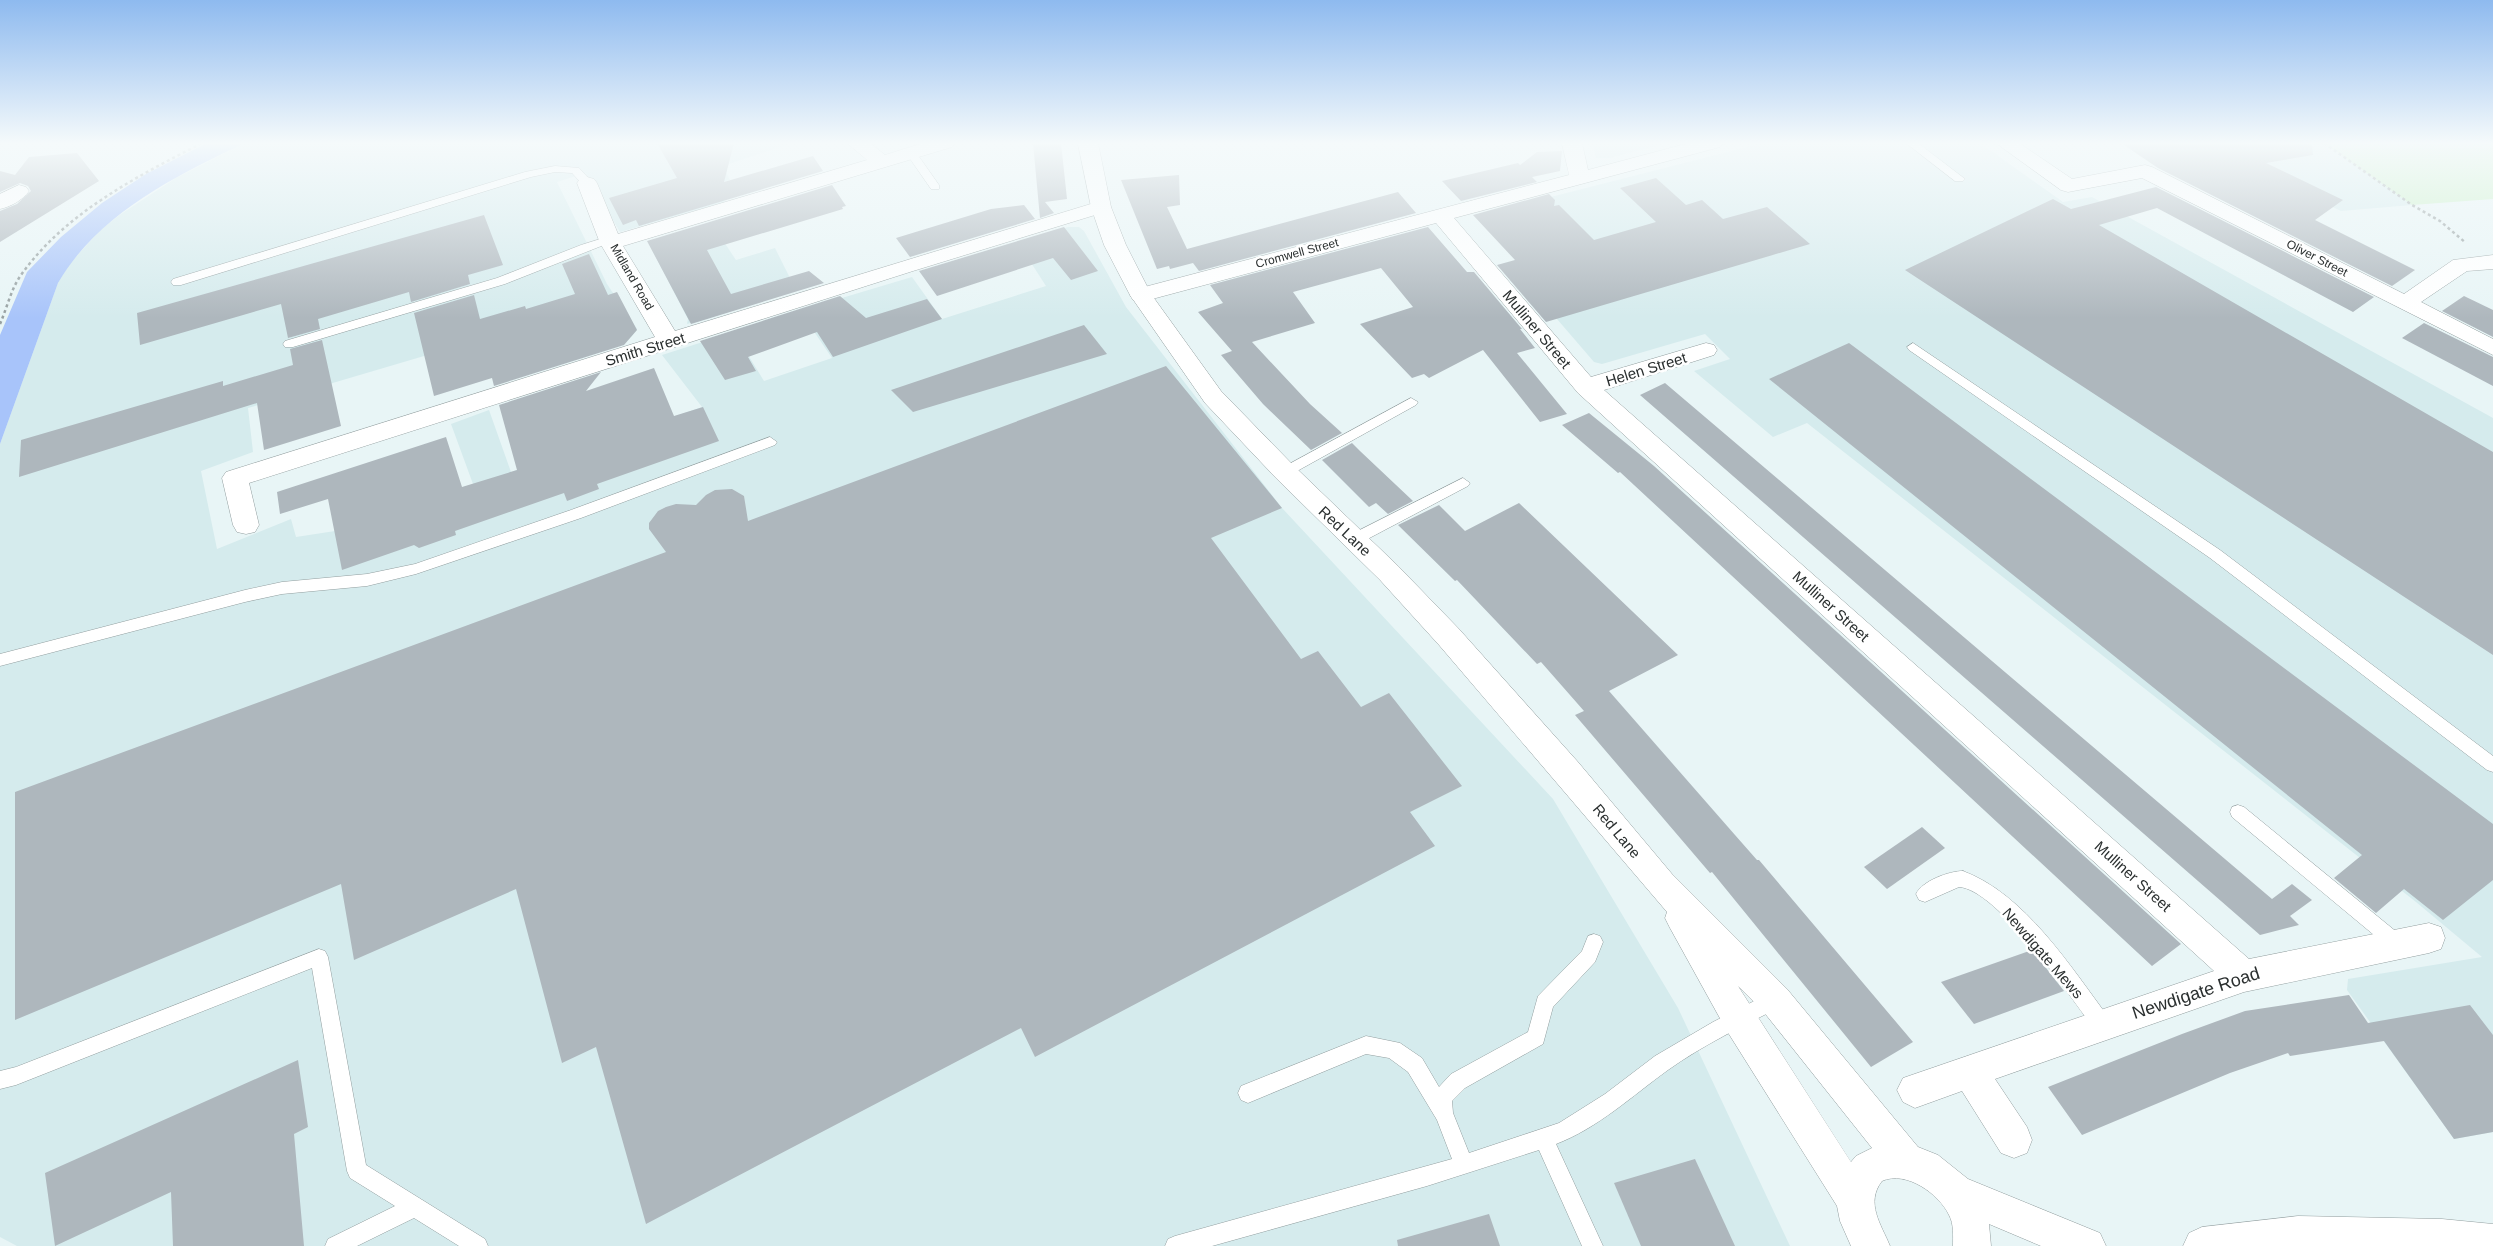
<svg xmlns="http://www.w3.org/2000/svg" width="2493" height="1246" font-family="Arial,sans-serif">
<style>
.built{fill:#d5ebed}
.green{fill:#c9f1c6}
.water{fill:#a8c4fa}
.building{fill:#aeb7bd}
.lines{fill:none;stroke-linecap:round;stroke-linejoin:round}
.service-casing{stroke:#929e9f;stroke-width:1}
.minor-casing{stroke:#929e9f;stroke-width:1}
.tertiary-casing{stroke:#929e9f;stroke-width:1}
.path{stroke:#97a1a2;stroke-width:2.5;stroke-dasharray:3 3;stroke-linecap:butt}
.service{fill:#fff;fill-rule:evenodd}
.minor{fill:#fff;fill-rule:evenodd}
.tertiary{fill:#fff;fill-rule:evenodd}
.labels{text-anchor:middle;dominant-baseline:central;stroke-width:5;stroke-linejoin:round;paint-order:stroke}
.far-street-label{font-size:12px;fill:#2a2f2f;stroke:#fff}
.street-label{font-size:15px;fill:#2a2f2f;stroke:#fff}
.near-street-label{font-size:18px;fill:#2a2f2f;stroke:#fff}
</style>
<rect width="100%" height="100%" fill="#e8f5f6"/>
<g class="built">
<path d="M245,143H792L723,166L730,180L714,185L725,202L620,232L585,173L557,182L607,284L637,329L631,337L441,351L248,408L253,452L201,471L217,549L291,519L296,537L335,531L473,484L451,424L489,410L511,472L702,407L662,355L734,332L764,381L832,358L800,311L805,309L912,277L942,319L1046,286L1019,244L1068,227H1079L1084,231L1126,307L1282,508L1553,799L1678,1008L1790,1246H17L0,1237V444L58,283L68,266L100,230L121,214L176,178Z"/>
<path d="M1592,143H1667L1610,158H1596Z"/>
<path d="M1763,143H1980L2063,202L2092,197L2493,418V1132L2454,1139L2347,990L2348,979L2482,957L2416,902L1807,423L1773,437L1694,371L1730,359L1705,334L1602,364L1594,362L1557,319L1531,202Z"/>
<path d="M2197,143H2324L2412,205L2341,211Z"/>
<path d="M724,242L736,260L775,248L796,290L687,324L688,319L650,246Z"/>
</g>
<path class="green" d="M2324,143H2493V199L2412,205Z"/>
<path class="water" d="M207,143H245C175,176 98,214 58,283L0,444V335L27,272L61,237L102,203L146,174Z"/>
<g class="building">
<path d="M657,143H734L724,182L813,156L823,171L639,226L636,220L623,225L609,198L677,178Z"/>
<path d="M1033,143H1061L1067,199L1045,202L1054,213L1040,218Z"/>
<path d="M2121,143H2312L2313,155L2266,163L2343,200L2315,220L2415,270L2392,286L2158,168Z"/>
<path d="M1562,151L1560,171L1532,177L1537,182L1461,201L1442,181L1518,163L1520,165L1537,152Z"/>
<path d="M77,153L99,181L0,242V211L17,204L31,191L28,186L20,183L0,192V171L15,175L29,157Z"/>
<path d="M1179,175L1180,205L1167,207L1187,249L1398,192L1416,213L1199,271L1193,263L1170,269L1169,266L1157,269L1121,180Z"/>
<path d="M1656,178L1686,205L1702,200L1723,219L1767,207L1810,244L1546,322L1497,265L1515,260L1473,215L1549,194L1555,200L1554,206L1559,205L1594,240L1656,222L1620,188Z"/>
<path d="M832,185L846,206L842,207L843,209L707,250L731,294L809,271L824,283L691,324L647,241Z"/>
<path d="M2156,187L2374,297L2353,312L2157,208L2099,225L2493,452V655L1905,270L2053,199L2071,209Z"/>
<path d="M1024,205L1035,219L910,257L896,238L991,209Z"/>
<path d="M484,215L503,265L468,275L470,284L411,302L409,292L318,319L320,329L288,338L281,304L140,345L137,313Z"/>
<path d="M1064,227L1098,271L1071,280L1053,258L937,296L919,271Z"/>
<path d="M1428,227L1467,272H1474L1522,329H1520L1535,348L1517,353L1567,414L1540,422L1483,350L1429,378L1424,374L1412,378L1360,324L1413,307L1381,268L1293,292L1315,323L1252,342L1310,404L1342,433L1311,450L1263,404L1221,355L1232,351L1198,312L1223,303L1210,285Z"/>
<path d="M589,254L608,295L617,292L637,330L624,345L494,386L492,378L434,396L414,313L474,295L480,319L525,306L526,309L575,294L562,264Z"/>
<path d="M840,296L866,318L927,299L942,319L833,357L817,332L748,357L756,371L725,380L700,341Z"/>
<path d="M2464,296L2493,310V337L2442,311Z"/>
<path d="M2424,323L2493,357V386L2402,338Z"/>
<path d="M1084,325L1107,354L913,412L891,390Z"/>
<path d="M322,340L341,426L264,450L257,403L19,477L21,440L223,381V386L293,365L290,349Z"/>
<path d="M1849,343L2493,824V880L2443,920L2404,889L2376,913L2334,878L2362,855L1769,379Z"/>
<path d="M1166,366L1282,508L1211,538L1301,659L1318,651L1361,707L1389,693L1462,786L1410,812L1435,846L1035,1057L1021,1028L646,1224L596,1047L562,1063L516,889L354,960L341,884L15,1020V792L666,552L649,529V523L658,511L666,507L676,504L696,505L706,495L715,490L732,489L744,496L748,521Z"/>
<path d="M654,368L674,416L703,407L719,441L597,484L599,489L567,501L564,493L455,531L456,535L419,548L414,545L342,570L328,499L280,514L277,492L446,437L462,487L517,470L499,405L601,372L586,391Z"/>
<path d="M1665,383L2272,899L2292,884L2312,900L2290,916L2299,925L2260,935L1640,395Z"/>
<path d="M1589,413L1654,466L2181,944L2152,966L1620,472L1618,473L1562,425Z"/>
<path d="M1352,443L1360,451L1413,501L1388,514L1376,503L1369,507L1322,460Z"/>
<path d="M1519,503L1678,655L1609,691L1735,835L1757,860H1759L1913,1042L1871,1067L1712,872L1710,873L1575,715L1584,711L1541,662L1537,664L1457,580L1455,581L1398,525L1439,505L1465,531Z"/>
<path d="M1922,827L1945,848L1887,889L1864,867Z"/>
<path d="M2032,950L2064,991L1974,1024L1941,982Z"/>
<path d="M2349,995L2368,1023L2470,1005L2493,1035V1132L2454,1139L2384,1041L2290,1056L2288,1053L2230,1073L2082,1135L2048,1087L2182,1034L2245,1011Z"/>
<path d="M298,1060L308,1127L294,1134L304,1246H173L171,1192L55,1246L45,1173Z"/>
<path d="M1695,1159L1735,1246H1641L1614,1183Z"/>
<path d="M1489,1214L1500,1246H1398L1397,1240Z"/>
</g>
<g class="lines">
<defs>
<g id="service">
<path d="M1906,143H1918L1965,179L1963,181H1955Z"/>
<path d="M911,150L915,151L939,185V189H931L906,153Z"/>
<path d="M555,166L579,168L593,183L591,185H583L572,173L555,172L531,177L181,285H173L171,282L173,279L525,172Z"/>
<path d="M610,236L614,237V241L505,284L293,347H285L283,344L285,341L497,278L581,245Z"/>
<path d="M1913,343L2220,550L2493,756V772L2487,770L2210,558L1909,350L1907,347Z"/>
<path d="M1411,398L1418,402L1416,405L1290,475H1280L1278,472L1280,469Z"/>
<path d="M770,437L777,442L775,445L581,518L416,574L367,586L282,594L245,602L0,666V654L245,590L282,582L367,574L415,564L571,510Z"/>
<path d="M1463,478L1470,483L1468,486L1360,543H1350L1348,539L1350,535Z"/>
<path d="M2238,805L2244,807L2404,938L2407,944L2404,950L2398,952L2392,950L2232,817L2230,812L2232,807Z"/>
<path d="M1963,871C2025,894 2070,966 2109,1018L2111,1024L2109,1030L2102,1033L2095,1030C2072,999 1997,889 1959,887L1925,902L1919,900L1916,894C1922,881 1949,871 1963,871Z"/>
<path d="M1594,934L1600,936L1603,942L1595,962L1553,1007L1543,1044L1465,1088L1452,1101L1453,1113L1469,1153L1559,1123L1605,1094L1655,1056L1713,1022L1768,994L1775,991L1782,994L1784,1000L1782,1006C1743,1026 1703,1045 1668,1070C1632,1096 1598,1128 1556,1144L1603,1246H1582L1539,1150L1427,1186L1212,1246H1165L1168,1239L1175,1236L1452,1159L1437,1120L1408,1072L1389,1058L1366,1054L1248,1103L1241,1100L1238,1093L1241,1086L1366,1036L1400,1043L1422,1058L1439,1087L1451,1074L1528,1032L1538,996L1582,951L1588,936Z"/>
<path d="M319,949L325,951L328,957L366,1165L485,1239L488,1246H459L414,1218L357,1246H325L328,1239L395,1206L350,1178L347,1171L312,968L16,1085L0,1089V1071L16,1067Z"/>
</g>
<g id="minor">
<path d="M847,143H870L885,155L923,143H955L952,147L623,246L675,331L1094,203L1101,201L1108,203L1111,207L1108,211L913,271L249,483L259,525L255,532L246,534L237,532L233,525L222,478L226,472L655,337L600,243L577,183L580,179L587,177L594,179L597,183L618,234L867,160Z"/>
<path d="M1562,143H1582L1588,170L1689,143H1723L1720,147L1454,218L1591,377L1706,343L1714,345L1717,350L1714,355L1604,390L2249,959L2429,923L2441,927L2445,938L2441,949L2429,953L2244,992L1995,1079L2027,1127L2032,1140L2027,1153L2014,1158L2001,1153L1962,1091L1915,1108L1903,1102L1897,1090L1903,1078L2214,971L1578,393L1436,223L1141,302L1133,300L1130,295L1133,290L1569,175Z"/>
<path d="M1996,143H2019L2072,179L2145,165L2152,167L2404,294L2453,260L2493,255V269L2467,271L2421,302L2493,339V355L2142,178L2068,192L2061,190Z"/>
<path d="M19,185L26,187L29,191C23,200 10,207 0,209V194Z"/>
</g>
<g id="tertiary">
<path d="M1078,143H1098L1111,207L1126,245L1151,294L1221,391L1294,466L1398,566L1459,629L1578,762L1672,874L1787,989L1918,1147L1938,1155L1968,1179L2100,1233L2106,1246H2041L1989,1224L1991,1246H1953C1953,1236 1954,1224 1949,1215C1939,1194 1906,1170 1882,1181C1865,1203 1881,1224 1890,1246H1851L1840,1221L1837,1206L1727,1031L1670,928L1665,918L1667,912L1439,645L1380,580L1276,478L1205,403L1130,295L1104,245L1091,207ZM1738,986L1763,1011L1872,1148L1856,1156L1851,1162Z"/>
<path d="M2298,1216L2442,1219L2493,1224V1246H2183L2189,1233L2202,1227Z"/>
</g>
</defs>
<use href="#service" class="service-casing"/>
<use href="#minor" class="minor-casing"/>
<use href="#tertiary" class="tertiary-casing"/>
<g class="path">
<path d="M2324,143L2412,205L2440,221L2466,243"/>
<path d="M0,324C7,308 11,289 21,275C65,213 136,177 202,143"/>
</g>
<use href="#service" class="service"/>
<use href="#minor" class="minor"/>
<use href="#tertiary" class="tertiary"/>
</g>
<linearGradient id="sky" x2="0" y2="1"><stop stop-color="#8ebaef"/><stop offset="0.45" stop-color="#f5fafb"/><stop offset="1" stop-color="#f5fafb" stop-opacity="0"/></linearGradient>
<rect width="2493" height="318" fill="url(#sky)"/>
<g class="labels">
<g class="far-street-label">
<text transform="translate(1297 253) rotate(-15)">Cromwell Street</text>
<text transform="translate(2317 258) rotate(27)">Oliver Street</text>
<text transform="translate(632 277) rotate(60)">Midland Road</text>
</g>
<g class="street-label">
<text transform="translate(1537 329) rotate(50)">Mulliner Street</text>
<text transform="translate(645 349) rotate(-17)">Smith Street</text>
<text transform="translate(1646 369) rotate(-17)">Helen Street</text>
<text transform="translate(1345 531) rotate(43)">Red Lane</text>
<text transform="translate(1831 606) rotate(42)">Mulliner Street</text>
<text transform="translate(1617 831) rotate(50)">Red Lane</text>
<text transform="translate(2133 876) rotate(42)">Mulliner Street</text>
<text transform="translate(2043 953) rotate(49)">Newdigate Mews</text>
</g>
<g class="near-street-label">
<text transform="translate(2196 993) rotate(-18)">Newdigate Road</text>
</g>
</g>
</svg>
